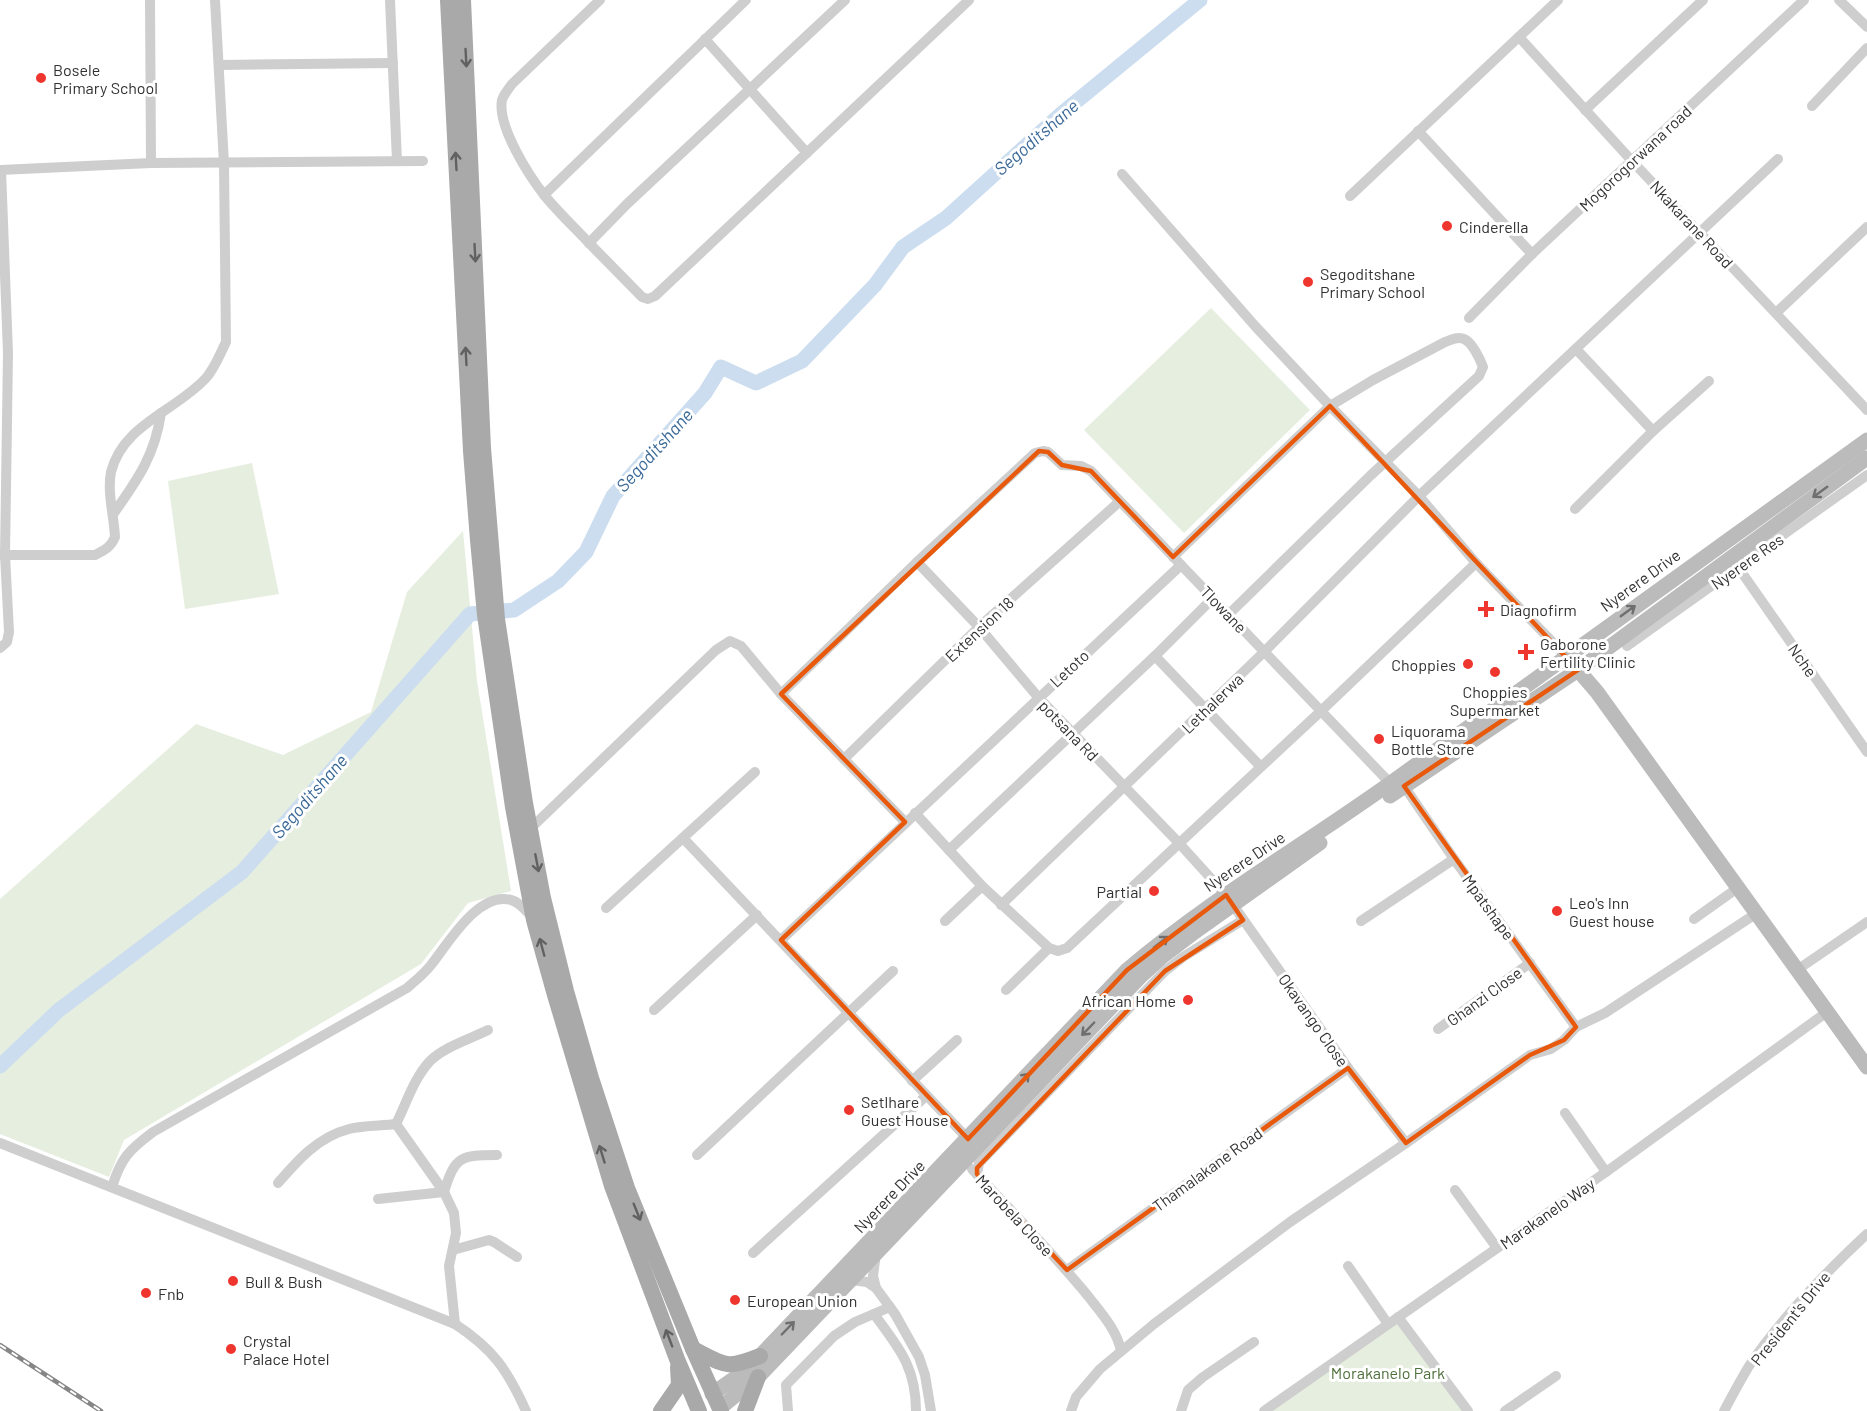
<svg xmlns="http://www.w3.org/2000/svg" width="1867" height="1411" font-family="Barlow,sans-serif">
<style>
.green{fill:#e6eedf}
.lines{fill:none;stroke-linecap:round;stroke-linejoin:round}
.river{stroke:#cbddef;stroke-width:15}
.street{stroke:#cecece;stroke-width:10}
.secondary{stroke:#bbb;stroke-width:15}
.primary{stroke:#a9a9a9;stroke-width:16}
.rail-casing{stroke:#868686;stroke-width:4.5}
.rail{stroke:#fff;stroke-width:2;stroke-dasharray:7;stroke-linecap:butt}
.oneway{stroke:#616161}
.oneway2{stroke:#6f6f6f}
.marked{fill:none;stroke:#e8590c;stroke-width:4.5;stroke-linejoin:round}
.poi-dot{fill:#ee352e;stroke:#fff;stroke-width:2}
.labels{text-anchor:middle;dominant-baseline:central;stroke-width:6;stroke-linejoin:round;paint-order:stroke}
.poi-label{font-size:16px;fill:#313131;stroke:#fff;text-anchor:start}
.street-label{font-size:16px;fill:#313131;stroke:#fff}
.park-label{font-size:16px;fill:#4e703c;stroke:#fff}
.water-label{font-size:18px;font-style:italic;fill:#3a6998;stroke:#fff}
</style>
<rect width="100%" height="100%" fill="#fff"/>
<g class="green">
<path d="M1211,308L1310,410L1184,533L1084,430Z"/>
<path d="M252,463L279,594L185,609L168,481Z"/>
<path d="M463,531L477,681L511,891L468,903L421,964L124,1140L109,1177L0,1134V899L196,724L283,755L371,712L407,592Z"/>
<path d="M1398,1317L1465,1411H1265Z"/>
</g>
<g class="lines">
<path class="river" d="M0,1066L59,1010L242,872L470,614L514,610L558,581L586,552L613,496L705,393L721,367L756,383L802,361L875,285L903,247L946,218L1061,114L1200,0"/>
<g class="street">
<path d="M150,0L151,163"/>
<path d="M390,0L397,161"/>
<path d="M845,0L627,204L589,243L642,297L648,299L655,296L969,0"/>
<path d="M1839,0L1867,27"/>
<path d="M1519,37L1632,161L1867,410"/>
<path d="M705,39L807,153"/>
<path d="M219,65L393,63"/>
<path d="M1812,106L1867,48"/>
<path d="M1585,110L1703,0"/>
<path d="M1418,131L1532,254"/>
<path d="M0,170L151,163L423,161"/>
<path d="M1122,174L1255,326L1330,406L1419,496L1476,563L1566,656"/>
<path d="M544,195L746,0"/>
<path d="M1350,196L1558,0"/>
<path d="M589,243C574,227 558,212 545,196C529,176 497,126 502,100C504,94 509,88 512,84L600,0"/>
<path d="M1776,313L1867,227"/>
<path d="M1469,318L1532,254L1804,0"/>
<path d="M1576,349L1653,431"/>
<path d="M1575,509L1653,431L1709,381"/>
<path d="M114,513C138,479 155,455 161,413"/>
<path d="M0,555H95C105,550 111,547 115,537C114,516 107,492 111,472C123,424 176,411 206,378C215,368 220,354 226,342L224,164L215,0"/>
<path d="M1173,557L1330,406L1373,380L1445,342C1450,340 1458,336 1464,339C1472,342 1480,359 1483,367L1479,376L1371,475L1229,614"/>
<path d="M917,562L979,627L1038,697L1178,842L1226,895L1348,1068L1406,1143"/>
<path d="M1738,567L1867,752"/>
<path d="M1627,646L1867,475"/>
<path d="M0,648L7,642L9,632L5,555L8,353L1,170"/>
<path d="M1155,656L1260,766"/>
<path d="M781,694L917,562L1035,453L1043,451L1048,452L1062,465L1081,466L1091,471L1390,783"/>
<path d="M844,759L979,627L1119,502"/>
<path d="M1404,786L1454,859L1576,1027"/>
<path d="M915,813L982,886L1049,948L1058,951L1067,948L1321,711L1476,563"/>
<path d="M530,829L716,650L730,641L741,646L781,694L905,822"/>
<path d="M683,838L968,1139"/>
<path d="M949,850L1155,656L1213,598"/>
<path d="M1001,905L1264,652L1419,496L1778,159"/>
<path d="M606,908L755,772"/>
<path d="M1694,919L1739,887"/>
<path d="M945,921L982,886"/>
<path d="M1361,921L1454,859"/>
<path d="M781,940L1181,565"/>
<path d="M1797,970L1867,922"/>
<path d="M1006,990L1049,948"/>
<path d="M654,1010L757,915"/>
<path d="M1438,1029L1530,963"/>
<path d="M912,1081L957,1040"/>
<path d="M1565,1113L1606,1172"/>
<path d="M396,1124L444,1192L454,1213L456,1233L449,1266L455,1324"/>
<path d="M396,1124C406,1104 414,1078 430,1061C444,1047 470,1039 488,1030"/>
<path d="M0,1143L455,1324C493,1349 507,1369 526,1411"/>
<path d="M697,1155L893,971"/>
<path d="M972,1169C1011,1211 1052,1252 1088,1296C1101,1313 1117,1330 1121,1351"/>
<path d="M977,1174L979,1163L1165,971L1183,957L1243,920"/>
<path d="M278,1183C298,1160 318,1137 349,1129C364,1125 381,1126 396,1124"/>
<path d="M112,1187C121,1158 129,1150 153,1132L407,988C415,981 424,974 431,965C448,944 478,891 511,900C520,902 526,911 532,917"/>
<path d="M1455,1190L1497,1248"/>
<path d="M378,1199L444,1192C455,1156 461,1155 497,1155"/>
<path d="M453,1250L489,1240L494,1242L517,1257"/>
<path d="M753,1253L926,1096"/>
<path d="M876,1253L873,1276L876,1288L895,1314L919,1357L925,1375L931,1411"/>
<path d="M1348,1266L1388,1324"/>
<path d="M1067,1270L1348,1068"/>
<path d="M851,1280L867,1282L876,1288"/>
<path d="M874,1314C899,1348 916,1367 916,1411"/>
<path d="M1398,1317L1468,1411"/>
<path d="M788,1411L786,1385L834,1336L855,1322L890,1307"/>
<path d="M1071,1411L1076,1397L1100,1369L1154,1324L1290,1222L1406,1143L1530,1055L1551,1049L1564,1040L1576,1027L1605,1013L1757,913"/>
<path d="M1181,1411L1188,1390L1203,1377L1254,1342"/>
<path d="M1264,1411L1606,1172L1827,1012"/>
<path d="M1505,1411L1556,1376"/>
<path d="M1724,1411C1732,1396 1740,1381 1749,1366C1782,1317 1824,1274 1867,1234"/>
</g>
<g class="secondary">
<path d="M1572,663L1597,692L1867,1067"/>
<path d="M1390,796L1578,670L1867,458"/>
<path d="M712,1394L738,1376L760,1356L1127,970C1209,900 1304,845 1392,782C1551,669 1708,554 1867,440"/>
<path d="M720,1408L758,1377L1140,977L1163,956L1192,934L1320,843"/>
</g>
<g class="primary">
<path d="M448,0L471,451L478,540L485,615L513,807L534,920L555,995L612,1186L677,1359L699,1411"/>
<path d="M463,0L483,448L497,619L525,803L543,898L566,991L591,1078L627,1188L693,1349L721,1411"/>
<path d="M693,1349C725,1365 725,1370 760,1356"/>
<path d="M661,1411L679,1385L678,1367"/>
<path d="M745,1411L758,1377"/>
</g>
<defs>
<path id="rail" d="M0,1345L101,1411"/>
</defs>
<use href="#rail" class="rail-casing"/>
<use href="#rail" class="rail"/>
</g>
<defs><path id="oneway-shaft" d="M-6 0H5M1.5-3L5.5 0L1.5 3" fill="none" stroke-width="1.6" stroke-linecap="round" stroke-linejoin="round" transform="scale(1.5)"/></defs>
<g class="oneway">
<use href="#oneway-shaft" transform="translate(466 58) rotate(87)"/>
<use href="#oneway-shaft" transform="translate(456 161) rotate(-93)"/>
<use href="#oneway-shaft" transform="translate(475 253) rotate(87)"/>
<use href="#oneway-shaft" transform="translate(466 356) rotate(-93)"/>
<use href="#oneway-shaft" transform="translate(537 863) rotate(79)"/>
<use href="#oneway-shaft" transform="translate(542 947) rotate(-105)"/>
<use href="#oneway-shaft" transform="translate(602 1154) rotate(-107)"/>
<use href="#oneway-shaft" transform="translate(637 1212) rotate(68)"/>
<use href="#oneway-shaft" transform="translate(669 1338) rotate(-111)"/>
</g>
<g class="oneway2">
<use href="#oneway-shaft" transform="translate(1820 492) rotate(144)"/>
<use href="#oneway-shaft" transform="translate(1628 611) rotate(-36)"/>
<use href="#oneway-shaft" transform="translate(1161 942) rotate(-38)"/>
<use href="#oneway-shaft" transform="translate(1088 1029) rotate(134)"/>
<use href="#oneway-shaft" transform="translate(1023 1080) rotate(-47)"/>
<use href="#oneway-shaft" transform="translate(788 1328) rotate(-46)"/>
</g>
<path class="marked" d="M1330,406L1578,670L1404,786L1576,1027L1564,1040L1530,1055L1406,1143L1348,1068L1067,1270L977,1174V1168L1165,971L1243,920L1226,895L1127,970L968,1139L781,940L905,822L781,694L1039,451L1048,452L1062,465L1091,471L1173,557Z"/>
<g class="poi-dot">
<circle cx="41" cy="78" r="6"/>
<circle cx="1447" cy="226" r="6"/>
<circle cx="1308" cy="282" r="6"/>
<path d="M1483 600h6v6h6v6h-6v6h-6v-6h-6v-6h6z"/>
<path d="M1523 643h6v6h6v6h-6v6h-6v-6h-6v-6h6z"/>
<circle cx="1468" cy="664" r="6"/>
<circle cx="1495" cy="672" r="6"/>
<circle cx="1379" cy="739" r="6"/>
<circle cx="1154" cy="891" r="6"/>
<circle cx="1557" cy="911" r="6"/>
<circle cx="1188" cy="1000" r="6"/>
<circle cx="849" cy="1110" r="6"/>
<circle cx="233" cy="1281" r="6"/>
<circle cx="146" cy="1293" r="6"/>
<circle cx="735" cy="1300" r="6"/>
<circle cx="231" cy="1349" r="6"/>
</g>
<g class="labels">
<g class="poi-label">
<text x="53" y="69">Bosele<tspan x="53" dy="18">Primary School</tspan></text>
<text x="1459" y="226">Cinderella</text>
<text x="1320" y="273">Segoditshane<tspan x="1320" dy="18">Primary School</tspan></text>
<text x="1500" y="609">Diagnofirm</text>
<text x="1540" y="643">Gaborone<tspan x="1540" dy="18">Fertility Clinic</tspan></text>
<text x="1456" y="664" text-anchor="end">Choppies</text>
<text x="1495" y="691" text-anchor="middle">Choppies<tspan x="1495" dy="18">Supermarket</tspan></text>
<text x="1391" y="730">Liquorama<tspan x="1391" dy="18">Bottle Store</tspan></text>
<text x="1142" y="891" text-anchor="end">Partial</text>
<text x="1569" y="902">Leo's Inn<tspan x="1569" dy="18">Guest house</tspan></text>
<text x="1176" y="1000" text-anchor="end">African Home</text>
<text x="861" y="1101">Setlhare<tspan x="861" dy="18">Guest House</tspan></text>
<text x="245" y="1281">Bull &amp; Bush</text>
<text x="158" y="1293">Fnb</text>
<text x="747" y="1300">European Union</text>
<text x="243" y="1340">Crystal<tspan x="243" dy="18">Palace Hotel</tspan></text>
</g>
<g class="street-label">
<text transform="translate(1635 158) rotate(-43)">Mogorogorwana road</text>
<text transform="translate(1692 224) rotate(47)">Nkakarane Road</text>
<text transform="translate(1747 561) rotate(-35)">Nyerere Res</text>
<text transform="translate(1640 580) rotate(-36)">Nyerere Drive</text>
<text transform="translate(1224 609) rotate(46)">Tlowane</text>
<text transform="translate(979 629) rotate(-43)">Extension 18</text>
<text transform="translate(1803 660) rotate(55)">Nche</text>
<text transform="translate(1069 668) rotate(-43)">Letoto</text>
<text transform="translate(1212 703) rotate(-44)">Lethalerwa</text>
<text transform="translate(1069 730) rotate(46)">potsana Rd</text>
<text transform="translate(1244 861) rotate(-34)">Nyerere Drive</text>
<text transform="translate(1489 907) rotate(54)">Mpatshape</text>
<text transform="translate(1484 996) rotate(-36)">Ghanzi Close</text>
<text transform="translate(1314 1020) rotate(55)">Okavango Close</text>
<text transform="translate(1207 1169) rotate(-36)">Thamalakane Road</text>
<text transform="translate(889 1196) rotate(-46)">Nyerere Drive</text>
<text transform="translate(1547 1213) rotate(-35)">Marakanelo Way</text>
<text transform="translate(1015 1215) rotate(47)">Marobela Close</text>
<text transform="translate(1790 1318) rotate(-51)">President's Drive</text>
</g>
<g class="park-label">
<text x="1388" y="1372">Morakanelo Park</text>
</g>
<g class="water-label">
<text transform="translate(1036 137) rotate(-41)">Segoditshane</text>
<text transform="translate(654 450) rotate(-48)">Segoditshane</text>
<text transform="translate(309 796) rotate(-49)">Segoditshane</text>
</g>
</g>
</svg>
